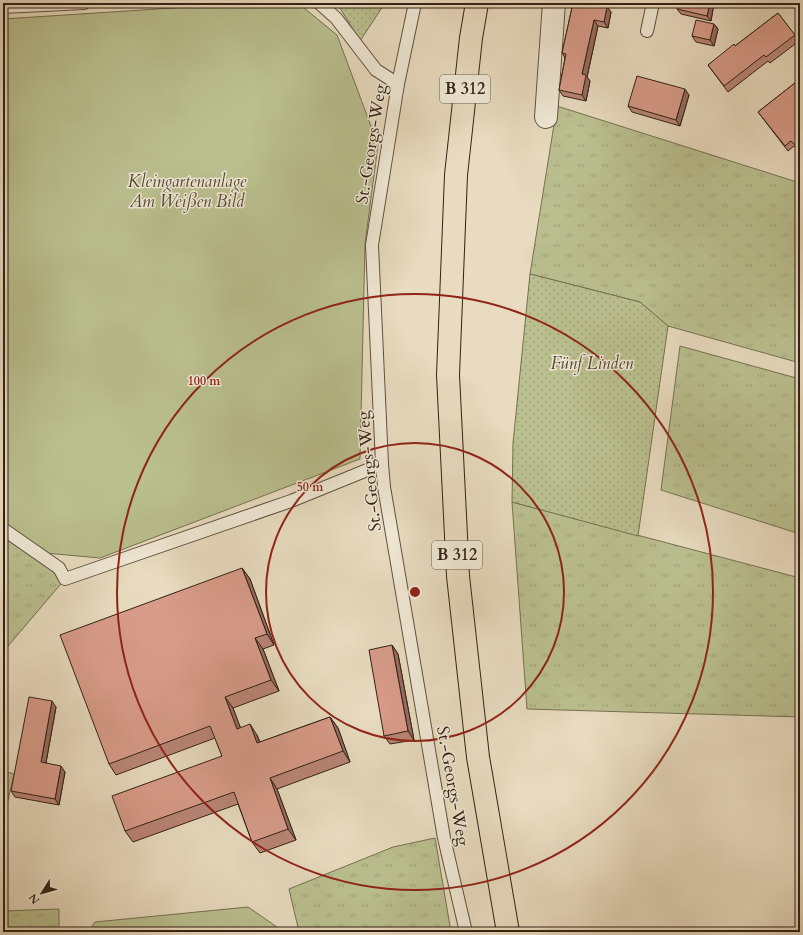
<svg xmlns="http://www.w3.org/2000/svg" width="803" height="935" font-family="Cardo,serif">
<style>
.grass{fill:url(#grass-tufts);stroke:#767052}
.park{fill:url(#park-dots);stroke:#767052}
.garden{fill:#babf8f;stroke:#767052}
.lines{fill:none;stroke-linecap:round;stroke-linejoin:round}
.lane-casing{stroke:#60503f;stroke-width:14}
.street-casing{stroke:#60503f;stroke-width:24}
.primary-casing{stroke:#322114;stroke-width:24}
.lane{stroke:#f0e8d5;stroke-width:12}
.street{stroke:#f0e8d5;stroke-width:22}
.primary{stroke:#e8dbbf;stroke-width:22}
.wall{fill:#ba8576;stroke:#322114}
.shaded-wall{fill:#976c60;stroke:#322114}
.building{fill:#d89b89;stroke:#322114}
.ring{fill:none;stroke:#8f2418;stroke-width:2}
.labels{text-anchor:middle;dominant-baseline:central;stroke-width:3;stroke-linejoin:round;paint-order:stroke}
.shield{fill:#f0e8d5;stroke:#6b5d4e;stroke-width:1}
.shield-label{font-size:16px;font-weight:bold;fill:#322114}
.street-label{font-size:17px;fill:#322114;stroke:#f0e8d5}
.park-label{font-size:17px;font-style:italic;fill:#544833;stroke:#f0e8d5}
.centre{fill:#8f2418;stroke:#f0e8d5;stroke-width:2}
.ring-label{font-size:12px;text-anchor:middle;font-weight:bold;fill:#8f2418;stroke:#f0e8d5;stroke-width:3;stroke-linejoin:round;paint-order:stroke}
</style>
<defs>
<pattern id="grass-tufts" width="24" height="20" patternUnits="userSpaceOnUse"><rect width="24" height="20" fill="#babf8f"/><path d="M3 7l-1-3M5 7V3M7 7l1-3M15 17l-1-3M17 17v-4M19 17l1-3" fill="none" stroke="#a0a47a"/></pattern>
<pattern id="park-dots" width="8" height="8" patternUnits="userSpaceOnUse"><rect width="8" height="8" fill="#babf8f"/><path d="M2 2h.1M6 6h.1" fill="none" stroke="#a0a47a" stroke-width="1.8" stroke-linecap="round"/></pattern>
</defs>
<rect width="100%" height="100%" fill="#e8dbbf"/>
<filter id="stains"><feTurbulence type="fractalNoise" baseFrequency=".005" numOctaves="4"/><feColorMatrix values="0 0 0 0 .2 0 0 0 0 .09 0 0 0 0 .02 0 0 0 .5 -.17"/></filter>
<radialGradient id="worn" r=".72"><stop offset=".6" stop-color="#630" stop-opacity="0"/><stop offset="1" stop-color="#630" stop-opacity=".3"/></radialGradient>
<g class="grass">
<path d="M557,106L800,183V363L668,326L640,302L530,274Z"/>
<path d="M680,346L800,379V534L661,490Z"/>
<path d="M512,502L800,578V717L527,709Z"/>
<path d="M3,529L65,579L3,652Z"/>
<path d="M435,838L451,932H299L289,889L393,847Z"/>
<path d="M59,909V932H3V911Z"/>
</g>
<g class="park">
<path d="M337,3H385L360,41Z"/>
<path d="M530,274L640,302L668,326L638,536L512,502L513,443Z"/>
</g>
<g class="garden">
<path d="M250,3H298L337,35L378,145L365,244L360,459L100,558L45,553L3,523V19Z"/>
<path d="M3,771L14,774L3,822Z"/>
<path d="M248,907L277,927L278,932H88L95,922Z"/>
</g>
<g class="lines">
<defs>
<g id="lane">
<path d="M319,3L336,18L376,70L398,84"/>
<path d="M415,3L398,84L372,245L382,464L384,487L444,838L466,932"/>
<path d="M3,7L84,3"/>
<path d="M647,31L653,3"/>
<path d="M3,529L59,568L65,579L291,501L382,464"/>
</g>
<path id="street" d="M546,117L554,3"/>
<path id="primary" d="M477,3L471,38L456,175L448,375L458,576L478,757L508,932"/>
</defs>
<use href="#lane" class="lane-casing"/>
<use href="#street" class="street-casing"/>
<use href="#primary" class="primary-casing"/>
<use href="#lane" class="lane"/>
<use href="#street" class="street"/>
<use href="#primary" class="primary"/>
</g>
<g class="wall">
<path d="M573,3H603V6L607,7L611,12L608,28L598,26L587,77L590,81L586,101L563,96L559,90L565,58L562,53Z"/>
<path d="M714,3L711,21L681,14L677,9Z"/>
<path d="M800,3V10L795,9L792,4Z"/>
<path d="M778,13L799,41L770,63L768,61L728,92L708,65L735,46Z"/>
<path d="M714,24L718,29L714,46L696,42L692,36Z"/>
<path d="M800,79V149L798,150L794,146L788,151L758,112Z"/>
<path d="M689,95L680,126L632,112L628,106Z"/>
<path d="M242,568L250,579L274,645L263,649L279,691L233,708L240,727L257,735L260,742L330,717L338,728L350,762L277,789L296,840L260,853L252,842L238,804L133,842L125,831L222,756L215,738L116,775L109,764Z"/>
<path d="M392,645L398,654L414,740L390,744L384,736Z"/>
<path d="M56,707L46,763L65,772L59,805L15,797L11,791Z"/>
</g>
<g class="shaded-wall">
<path d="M598,3H603L601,10L597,5Z"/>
<path d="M710,3H714L711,21L707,16Z"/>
<path d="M607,7L611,12L608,28L604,22Z"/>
<path d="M594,20L598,26L587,77L590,81L586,101L582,95V74Z"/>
<path d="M714,24L718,29L714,46L710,40Z"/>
<path d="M685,89L689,95L680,126L676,120Z"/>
<path d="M242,568L250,579L274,645L267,634Z"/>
<path d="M255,638L263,649L279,691L271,680Z"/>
<path d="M392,645L398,654L414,740L408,731Z"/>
<path d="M225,697L233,708L245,740L237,729Z"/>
<path d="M52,701L56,707L45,768L41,762Z"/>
<path d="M330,717L338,728L350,762L343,751Z"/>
<path d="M250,724L257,735L264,754L257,743Z"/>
<path d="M61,766L65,772L59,805L55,799Z"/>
<path d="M270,778L277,789L296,840L288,829Z"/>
</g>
<g class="building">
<path d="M573,3H598L597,5L607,7L604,22L594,20L582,74L586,75L582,95L559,90L566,54L562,53Z"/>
<path d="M678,3H710L707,16L677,9Z"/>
<path d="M793,3H800V6L792,4Z"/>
<path d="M778,13L795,35L766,57L764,55L724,86L708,65L734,44L735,46Z"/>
<path d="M696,20L714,24L710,40L692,36Z"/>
<path d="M637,76L685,89L676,120L628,106Z"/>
<path d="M800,79V106L796,109L800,113V141L795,145L791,141L785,146L758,112Z"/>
<path d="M242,568L267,634L255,638L271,680L225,697L237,729L250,724L257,743L330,717L343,751L270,778L288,829L252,842L234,792L125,831L112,796L222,756L210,726L109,764L60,635Z"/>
<path d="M392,645L408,731L384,736L369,650Z"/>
<path d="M29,697L52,701L41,762L61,766L55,799L11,791Z"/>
</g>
<g class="ring">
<circle cx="415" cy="592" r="149"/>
<circle cx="415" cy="592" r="298"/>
</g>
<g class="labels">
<g class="shield">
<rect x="440" y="75" width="50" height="28" rx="3"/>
<rect x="432" y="541" width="50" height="28" rx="3"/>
</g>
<g class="shield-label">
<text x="465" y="89">B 312</text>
<text x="457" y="555">B 312</text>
</g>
<g class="street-label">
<text transform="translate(371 144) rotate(-81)">St.-Georgs-Weg</text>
<text transform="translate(369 471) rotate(-96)">St.-Georgs-Weg</text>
<text transform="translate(453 786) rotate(80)">St.-Georgs-Weg</text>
</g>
<g class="park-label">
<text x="187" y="181">Kleingartenanlage<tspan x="187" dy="20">Am Weißen Bild</tspan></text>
<text x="592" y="363">Fünf Linden</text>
</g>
</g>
<circle cx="415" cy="592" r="6" class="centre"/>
<g class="ring-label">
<text x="204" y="385">100 m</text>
<text x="310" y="491">50 m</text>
</g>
<rect width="803" height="935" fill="none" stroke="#e8dbbf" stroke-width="16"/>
<rect x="4" y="4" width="795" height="927" fill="none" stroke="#322114" stroke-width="2"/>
<rect x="8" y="8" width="787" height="919" fill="none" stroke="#322114"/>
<g transform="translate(42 893) rotate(233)" stroke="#f0e8d5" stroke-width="3" paint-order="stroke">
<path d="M0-3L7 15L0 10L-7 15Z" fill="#322114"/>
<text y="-6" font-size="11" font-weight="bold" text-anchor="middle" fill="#322114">N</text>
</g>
<rect width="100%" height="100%" filter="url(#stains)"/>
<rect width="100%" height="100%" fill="url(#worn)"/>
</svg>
